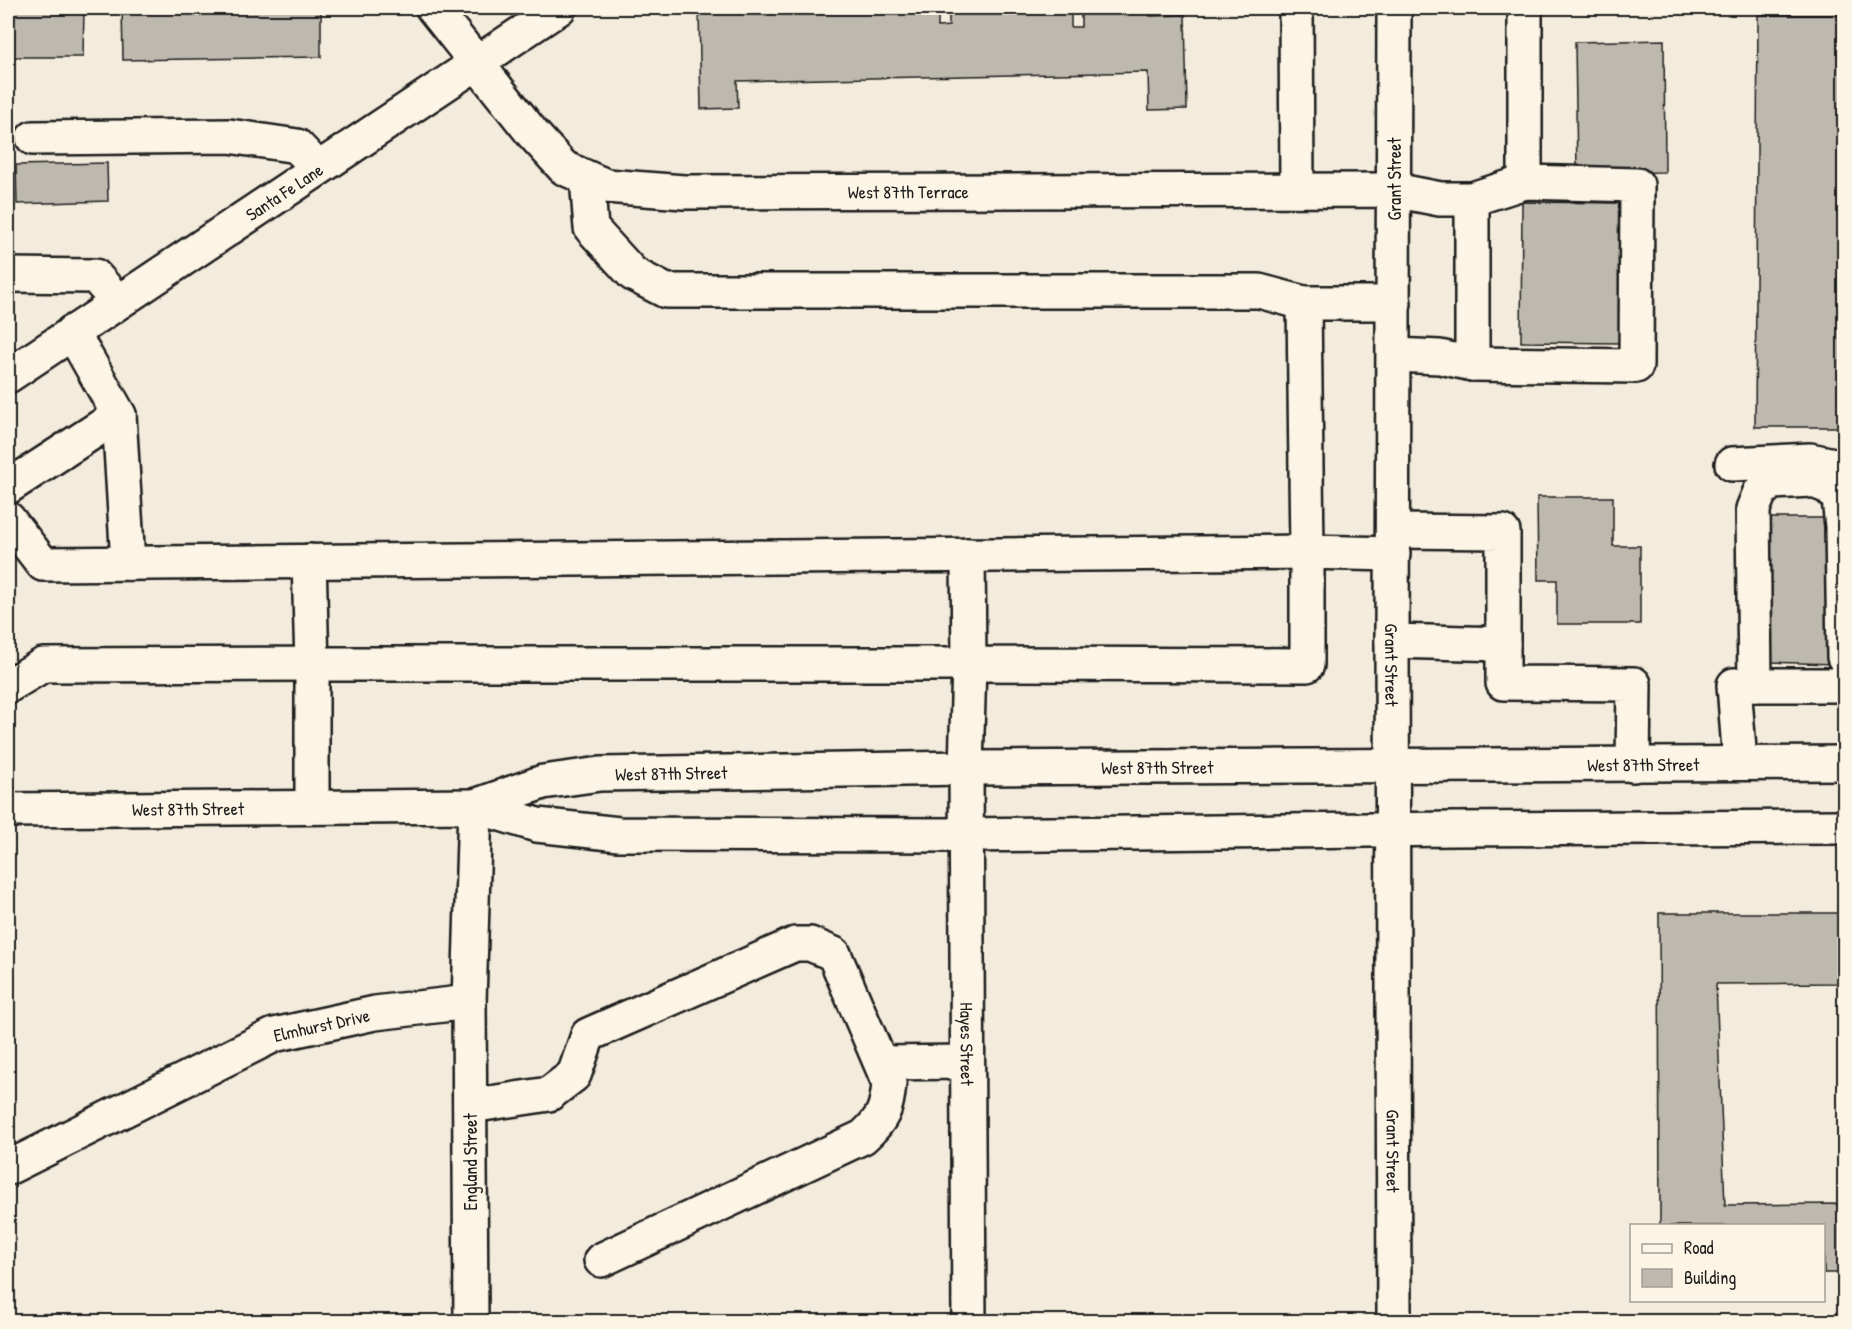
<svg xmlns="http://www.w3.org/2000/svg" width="1852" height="1329" font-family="'Patrick Hand',sans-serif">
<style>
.building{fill:#beb9ae;stroke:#1c1c1c;stroke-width:1.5}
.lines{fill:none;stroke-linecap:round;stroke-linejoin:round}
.minor-casing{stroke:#1c1c1c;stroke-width:38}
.major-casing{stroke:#1c1c1c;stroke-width:38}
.minor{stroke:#fcf5e5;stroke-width:33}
.major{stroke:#fcf5e5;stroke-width:33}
.labels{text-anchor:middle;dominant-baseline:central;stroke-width:4.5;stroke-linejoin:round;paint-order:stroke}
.street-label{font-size:18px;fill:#1c1c1c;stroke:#fcf5e5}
</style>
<rect width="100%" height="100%" fill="#f3ecdd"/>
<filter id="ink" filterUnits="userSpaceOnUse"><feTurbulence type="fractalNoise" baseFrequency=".0167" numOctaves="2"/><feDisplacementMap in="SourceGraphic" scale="12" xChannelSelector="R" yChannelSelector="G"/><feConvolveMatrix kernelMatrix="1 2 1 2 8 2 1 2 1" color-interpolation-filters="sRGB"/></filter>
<g filter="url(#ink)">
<g class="building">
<path d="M8,8H84L83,57H8Z"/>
<path d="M122,8H321V57L123,60Z"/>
<path d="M938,8V27L949,26V8H1071V27H1081V8H1150V16L1185,15L1187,109L1149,110L1148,72L737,81L738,108L701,109L699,11Z"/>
<path d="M1758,15H1844V427H1755Z"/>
<path d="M1664,40L1665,172L1577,173L1575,42Z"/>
<path d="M107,163L108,201L17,204L16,165Z"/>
<path d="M1522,202L1625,203L1623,343L1521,342Z"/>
<path d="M1537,497H1613V546H1640V624H1557V580H1538Z"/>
<path d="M1770,518H1833L1837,664L1766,662Z"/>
<path d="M1659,913H1844V983L1716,984L1725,1205L1844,1204V1273H1824V1226H1660Z"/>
</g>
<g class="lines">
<defs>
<g id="minor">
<path id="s1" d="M433,8L533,134L564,168L606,186L684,192L1394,190L1440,199H1472"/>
<path d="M1296,8L1297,190"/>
<path id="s2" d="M1394,8L1392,641L1394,1322"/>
<path d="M1525,8V182"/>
<path d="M33,138L229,136L297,146L318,168"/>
<path d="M587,178L591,228L633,274L666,291H1259L1304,303"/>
<path d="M1525,182L1637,185L1636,366L1472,364V199Z"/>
<path d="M8,275L95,276L118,302"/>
<path d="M72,332L119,415L128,563"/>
<path d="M1394,355L1440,357L1472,364"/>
<path id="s3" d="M8,376L559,8"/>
<path d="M1732,464L1810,460L1844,467"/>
<path d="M8,487L119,415"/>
<path d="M8,519L43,564L1307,552L1304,303H1394"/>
<path d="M1394,531L1503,532V683L1634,684L1633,765"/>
<path d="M968,555L969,664L1307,665V552L1393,554"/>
<path d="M1392,641L1503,644"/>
<path d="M1755,685L1753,509L1760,492L1772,482L1811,480L1829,487L1839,499L1842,526L1844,657"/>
<path d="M8,686L43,665L312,664L309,561"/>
<path d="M1740,763L1734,685H1833L1844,683"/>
<path id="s4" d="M312,806V664H969L966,768L969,1322"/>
<path d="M881,1063L967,1062"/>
<path d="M470,1106L549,1094L574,1075L588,1035L795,944H810L834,954L889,1083C887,1109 883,1119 863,1137L601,1260"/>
<path id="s5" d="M8,1168L274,1035L375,1013L469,1002"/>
<path d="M471,1322L469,1002L475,806"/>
</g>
<g id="major">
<path id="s6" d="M475,806L543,782L600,774L966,768L1844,763"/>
<path id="s7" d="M8,810L475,806L537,825L619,834L966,835L1454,829L1844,827"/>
</g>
</defs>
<use href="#minor" class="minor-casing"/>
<use href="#major" class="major-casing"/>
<use href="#minor" class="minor"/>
<use href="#major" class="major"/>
</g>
</g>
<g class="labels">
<g class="street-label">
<text transform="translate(1394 179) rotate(-90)">Grant Street</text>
<text stroke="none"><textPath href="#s1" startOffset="555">West 87th Terrace</textPath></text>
<text stroke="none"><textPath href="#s3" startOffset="332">Santa Fe Lane</textPath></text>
<text stroke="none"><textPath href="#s2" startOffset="657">Grant Street</textPath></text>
<text stroke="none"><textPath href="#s6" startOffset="1173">West 87th Street</textPath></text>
<text stroke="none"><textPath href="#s6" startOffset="687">West 87th Street</textPath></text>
<text stroke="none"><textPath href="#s6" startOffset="201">West 87th Street</textPath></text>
<text stroke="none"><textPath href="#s7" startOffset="180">West 87th Street</textPath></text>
<text stroke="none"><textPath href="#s5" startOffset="346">Elmhurst Drive</textPath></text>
<text stroke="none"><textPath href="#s4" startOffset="1179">Hayes Street</textPath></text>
<text stroke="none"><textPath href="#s2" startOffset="1143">Grant Street</textPath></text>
<text transform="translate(470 1162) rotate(-90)">England Street</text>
</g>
</g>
<rect width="1852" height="1329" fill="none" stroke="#fcf5e5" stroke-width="30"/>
<rect x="15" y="15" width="1822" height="1299" fill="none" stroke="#1c1c1c" stroke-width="2" filter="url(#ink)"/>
<rect x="1630" y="1224" width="195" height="78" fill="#fcf5e5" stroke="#a29e95" stroke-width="1.5"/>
<rect x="1642" y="1244" width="30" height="9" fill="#fcf5e5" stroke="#a29e95" stroke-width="1.5"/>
<text x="1684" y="1254" font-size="18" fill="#1c1c1c">Road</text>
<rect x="1642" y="1269" width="30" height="18" fill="#beb9ae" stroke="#a29e95" stroke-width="1.5"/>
<text x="1684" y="1284" font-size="18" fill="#1c1c1c">Building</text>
</svg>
